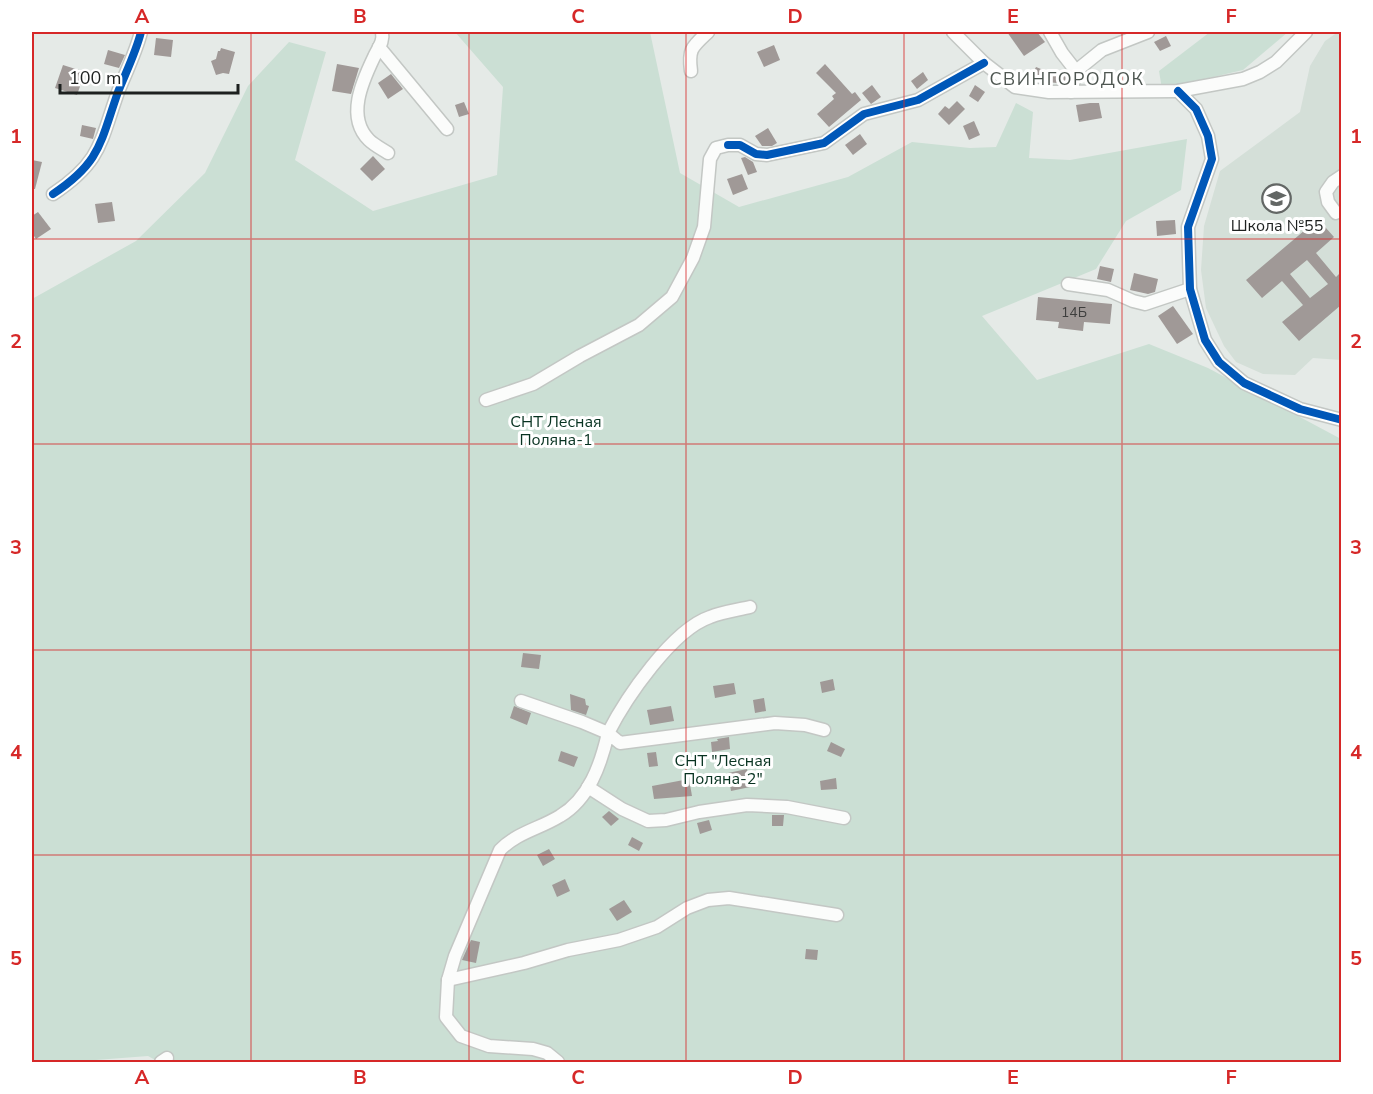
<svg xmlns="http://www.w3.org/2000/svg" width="1373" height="1094" font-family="'Nunito Sans',sans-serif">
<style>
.built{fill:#d4dfd8}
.green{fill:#cbdfd4}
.building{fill:#a09997;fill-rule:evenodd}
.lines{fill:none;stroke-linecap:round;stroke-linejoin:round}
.minor-casing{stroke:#c3c7c4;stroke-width:15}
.minor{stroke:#fbfcfb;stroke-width:12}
.cycleway-casing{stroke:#fff;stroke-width:11}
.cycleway{stroke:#0057b8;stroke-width:8}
.grid{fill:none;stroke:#d62828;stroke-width:1.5;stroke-opacity:0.55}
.labels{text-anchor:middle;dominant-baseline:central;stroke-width:6;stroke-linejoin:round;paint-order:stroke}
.number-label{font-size:14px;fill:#3e3e3d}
.poi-label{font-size:16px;fill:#1d201f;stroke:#fff}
.park-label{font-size:16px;fill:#073220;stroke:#fff}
.neighbourhood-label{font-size:18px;letter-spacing:1.5px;fill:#4e5651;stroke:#fff}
.neatline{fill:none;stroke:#d62828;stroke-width:2}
.grid-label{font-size:20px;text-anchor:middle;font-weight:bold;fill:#d62828}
</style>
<rect width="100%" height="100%" fill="#e5eae7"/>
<path class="built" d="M1338,32H1341V360L1313,358L1295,375L1263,374L1236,362L1224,346L1206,308L1201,270L1204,226L1220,171L1300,112L1310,66L1325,41Z"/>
<g class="green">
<path d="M455,32H650L680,173L739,207L848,177L912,142L970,148L996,147L1016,103L1033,112L1029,158L1070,160L1187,139L1181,190L1126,221L1096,269L982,316L1037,380L1149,344L1208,368L1341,439V1062H159L148,1056L70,1062H32V299L136,241L205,173L248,86L289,42L326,52L295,160L373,211L497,175L503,87Z"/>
<path d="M1210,32H1288L1243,70L1162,89L1159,71Z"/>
</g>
<g class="building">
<path d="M1007,32H1037L1045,42L1024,56Z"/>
<path d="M1166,36L1171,46L1160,51L1154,42Z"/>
<path d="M156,38L173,40L171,57L154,55Z"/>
<path d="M774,45L780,60L764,67L757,52Z"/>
<path d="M221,48L235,52L229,74L223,73L216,75L211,61L216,59L218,51H220Z"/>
<path d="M108,50L125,55L119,68L104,64Z"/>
<path d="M337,64L359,68L351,94L332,91Z"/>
<path d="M825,64L852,94L855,92L861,100L829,127L817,114L834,99L832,96L836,93L816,73Z"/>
<path d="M63,65L85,72L77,95L55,88Z"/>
<path d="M1036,67L1056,75V71H1066L1065,84L1048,82L1032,75Z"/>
<path d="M923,72L928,80L917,89L911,81Z"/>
<path d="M391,74L403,89L388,99L378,83Z"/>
<path d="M872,85L881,97L871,104L862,93Z"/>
<path d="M975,85L985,92L978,102L969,96Z"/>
<path d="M957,101L965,109L949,125L938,114L945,106L949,109Z"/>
<path d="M464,102L469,114L459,117L455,105Z"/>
<path d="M1090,103H1099L1102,118L1079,122L1076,105Z"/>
<path d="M974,121L980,135L969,140L963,126Z"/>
<path d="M82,125L96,128L93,139L80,136Z"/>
<path d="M768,128L777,143L772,146H762L755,136Z"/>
<path d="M860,134L867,144L853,155L845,145Z"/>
<path d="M373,156L385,169L372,181L360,169Z"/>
<path d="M745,157L753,162L757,172L748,175L741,158Z"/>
<path d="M32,160L42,162L35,189H32Z"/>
<path d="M742,174L748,189L733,195L727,179Z"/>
<path d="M112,202L115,221L98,223L95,204Z"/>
<path d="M38,212L51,229L36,239L32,233V216Z"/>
<path d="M1318,219L1334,237L1316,253L1336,277L1341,272V305L1299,341L1282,322L1303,305L1282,281L1262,298L1246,280ZM1307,260L1328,284L1310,298L1290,274Z"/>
<path d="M1175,220L1176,234L1157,236L1156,221Z"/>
<path d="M1100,266L1114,269L1111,282L1097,279Z"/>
<path d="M1134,273L1158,279L1155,292L1148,294L1130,290Z"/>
<path d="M1038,297L1112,304L1110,324L1084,322L1083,331L1058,328L1059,322L1036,320Z"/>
<path d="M1173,306L1193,334L1177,344L1158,316Z"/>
<path d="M523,653L541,655L539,669L521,667Z"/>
<path d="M833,679L835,690L822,693L820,682Z"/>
<path d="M734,683L736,694L715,698L713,686Z"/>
<path d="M570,694L585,699L586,705L589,706L586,715L571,710Z"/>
<path d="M764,698L766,711L755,713L753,700Z"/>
<path d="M514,706L531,713L527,725L510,718Z"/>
<path d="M671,706L674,721L650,725L647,710Z"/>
<path d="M729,737L730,749L712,752L711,742L718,741L717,739Z"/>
<path d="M831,742L845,749L841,757L827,751Z"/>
<path d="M561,751L578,757L574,767L558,761Z"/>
<path d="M656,752L658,766L649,767L647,753Z"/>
<path d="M747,769L750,787L731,791L728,773Z"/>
<path d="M836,778L837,789L821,790L820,781Z"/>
<path d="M689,779L692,796L654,799L652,786Z"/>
<path d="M609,811L619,819L611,826L602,817Z"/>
<path d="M772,815H784L783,826H772Z"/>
<path d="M709,820L712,830L700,834L697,823Z"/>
<path d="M632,837L643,843L639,851L628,845Z"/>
<path d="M549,849L555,859L543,866L537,855Z"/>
<path d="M565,879L570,891L557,897L552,885Z"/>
<path d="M624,900L632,912L617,921L609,909Z"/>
<path d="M471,940L480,942L476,963L462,960Z"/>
<path d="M806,949L818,950L817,960L805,959Z"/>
</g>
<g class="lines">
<defs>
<g id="minor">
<path d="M382,32C384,42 378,48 374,57C362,82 346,117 369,140C374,145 382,149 388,153"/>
<path d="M953,32L984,63L1015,87L1049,92L1178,91L1243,79L1260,72L1276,62L1306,32"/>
<path d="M1050,32L1062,53L1076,71"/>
<path d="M379,47L447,129"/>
<path d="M691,71C688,49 692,47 708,32"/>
<path d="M1178,91L1196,109L1208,136L1212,159L1188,227L1190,289L1205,340L1219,362L1244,383L1300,409L1342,420"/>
<path d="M1071,92L1076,71L1102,50L1148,32"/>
<path d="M53,194C101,162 100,143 118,92C126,72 136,52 141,32"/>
<path d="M1336,213L1328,202L1326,192L1333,182L1342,176"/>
<path d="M1068,284L1108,290L1133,301L1145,304L1190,289"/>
<path d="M486,400L533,384L580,356L639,325L672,297L693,258L704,227L710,159L716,148L728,145H740L756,154L767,155L824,143L864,114L918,100L984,63"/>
<path d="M521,701L582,722L608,733C626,698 672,630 710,617C722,612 737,610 750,607"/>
<path d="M588,787L622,809L648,821L666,820L699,812L747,805L787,807L844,818"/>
<path d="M448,980L524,963L568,950L619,940L657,927L687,908L708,900L729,898L837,915"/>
<path d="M161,1062L167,1058"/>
<path d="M558,1062L547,1053L533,1049L489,1046L461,1036L446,1017L448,980L455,956L500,850C518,832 539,829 560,816C589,799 601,764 608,733L620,743L775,723L805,725L824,730"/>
</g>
</defs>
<use href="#minor" class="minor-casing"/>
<use href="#minor" class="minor"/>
<defs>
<g id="cycleway">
<path d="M1178,91L1196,109L1208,136L1212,159L1188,227L1190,289L1205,340L1219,362L1244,383L1300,409L1342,420"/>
<path d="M728,145H740L756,154L767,155L824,143L864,114L918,100L984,63"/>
<path d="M53,194C101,162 100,143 118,92C126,72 136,52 141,32"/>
</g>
</defs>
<use href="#cycleway" class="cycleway-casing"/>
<use href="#cycleway" class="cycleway"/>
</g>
<path class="grid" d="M251,32V1062M469,32V1062M686,32V1062M904,32V1062M1122,32V1062M32,239H1342M32,444H1342M32,650H1342M32,855H1342"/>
<defs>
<symbol id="school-ring" viewBox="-11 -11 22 22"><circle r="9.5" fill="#fff" stroke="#636765" stroke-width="1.5"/><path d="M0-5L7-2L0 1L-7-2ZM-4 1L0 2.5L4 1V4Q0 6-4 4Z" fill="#636765"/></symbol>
</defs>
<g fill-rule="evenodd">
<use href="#school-ring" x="1260" y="182" width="33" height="33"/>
</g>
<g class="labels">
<g class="number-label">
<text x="1074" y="312">14Б</text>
</g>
<g class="poi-label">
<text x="1277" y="226">Школа №55</text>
</g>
<g class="park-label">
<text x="556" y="422">СНТ Лесная<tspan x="556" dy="18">Поляна-1</tspan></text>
<text x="723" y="761">СНТ "Лесная<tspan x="723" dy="18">Поляна-2"</tspan></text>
</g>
<g class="neighbourhood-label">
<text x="1067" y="79">СВИНГОРОДОК</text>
</g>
</g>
<rect width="1373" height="1094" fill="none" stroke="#ffffff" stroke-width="66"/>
<path d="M60 84v9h178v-9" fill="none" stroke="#1d201f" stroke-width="3"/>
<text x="69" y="84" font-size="18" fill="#1d201f" stroke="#ffffff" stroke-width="4.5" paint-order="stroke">100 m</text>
<rect x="33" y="33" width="1307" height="1028" class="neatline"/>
<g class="grid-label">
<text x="142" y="23">A</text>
<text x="360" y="23">B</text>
<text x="578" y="23">C</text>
<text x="795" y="23">D</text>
<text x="1013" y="23">E</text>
<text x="1231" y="23">F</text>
<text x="16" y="143">1</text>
<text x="1356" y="143">1</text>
<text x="16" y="348">2</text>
<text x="1356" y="348">2</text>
<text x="16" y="554">3</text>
<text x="1356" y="554">3</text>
<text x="16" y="759">4</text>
<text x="1356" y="759">4</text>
<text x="16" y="965">5</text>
<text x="1356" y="965">5</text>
<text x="142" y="1084">A</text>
<text x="360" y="1084">B</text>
<text x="578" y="1084">C</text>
<text x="795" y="1084">D</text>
<text x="1013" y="1084">E</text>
<text x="1231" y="1084">F</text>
</g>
</svg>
